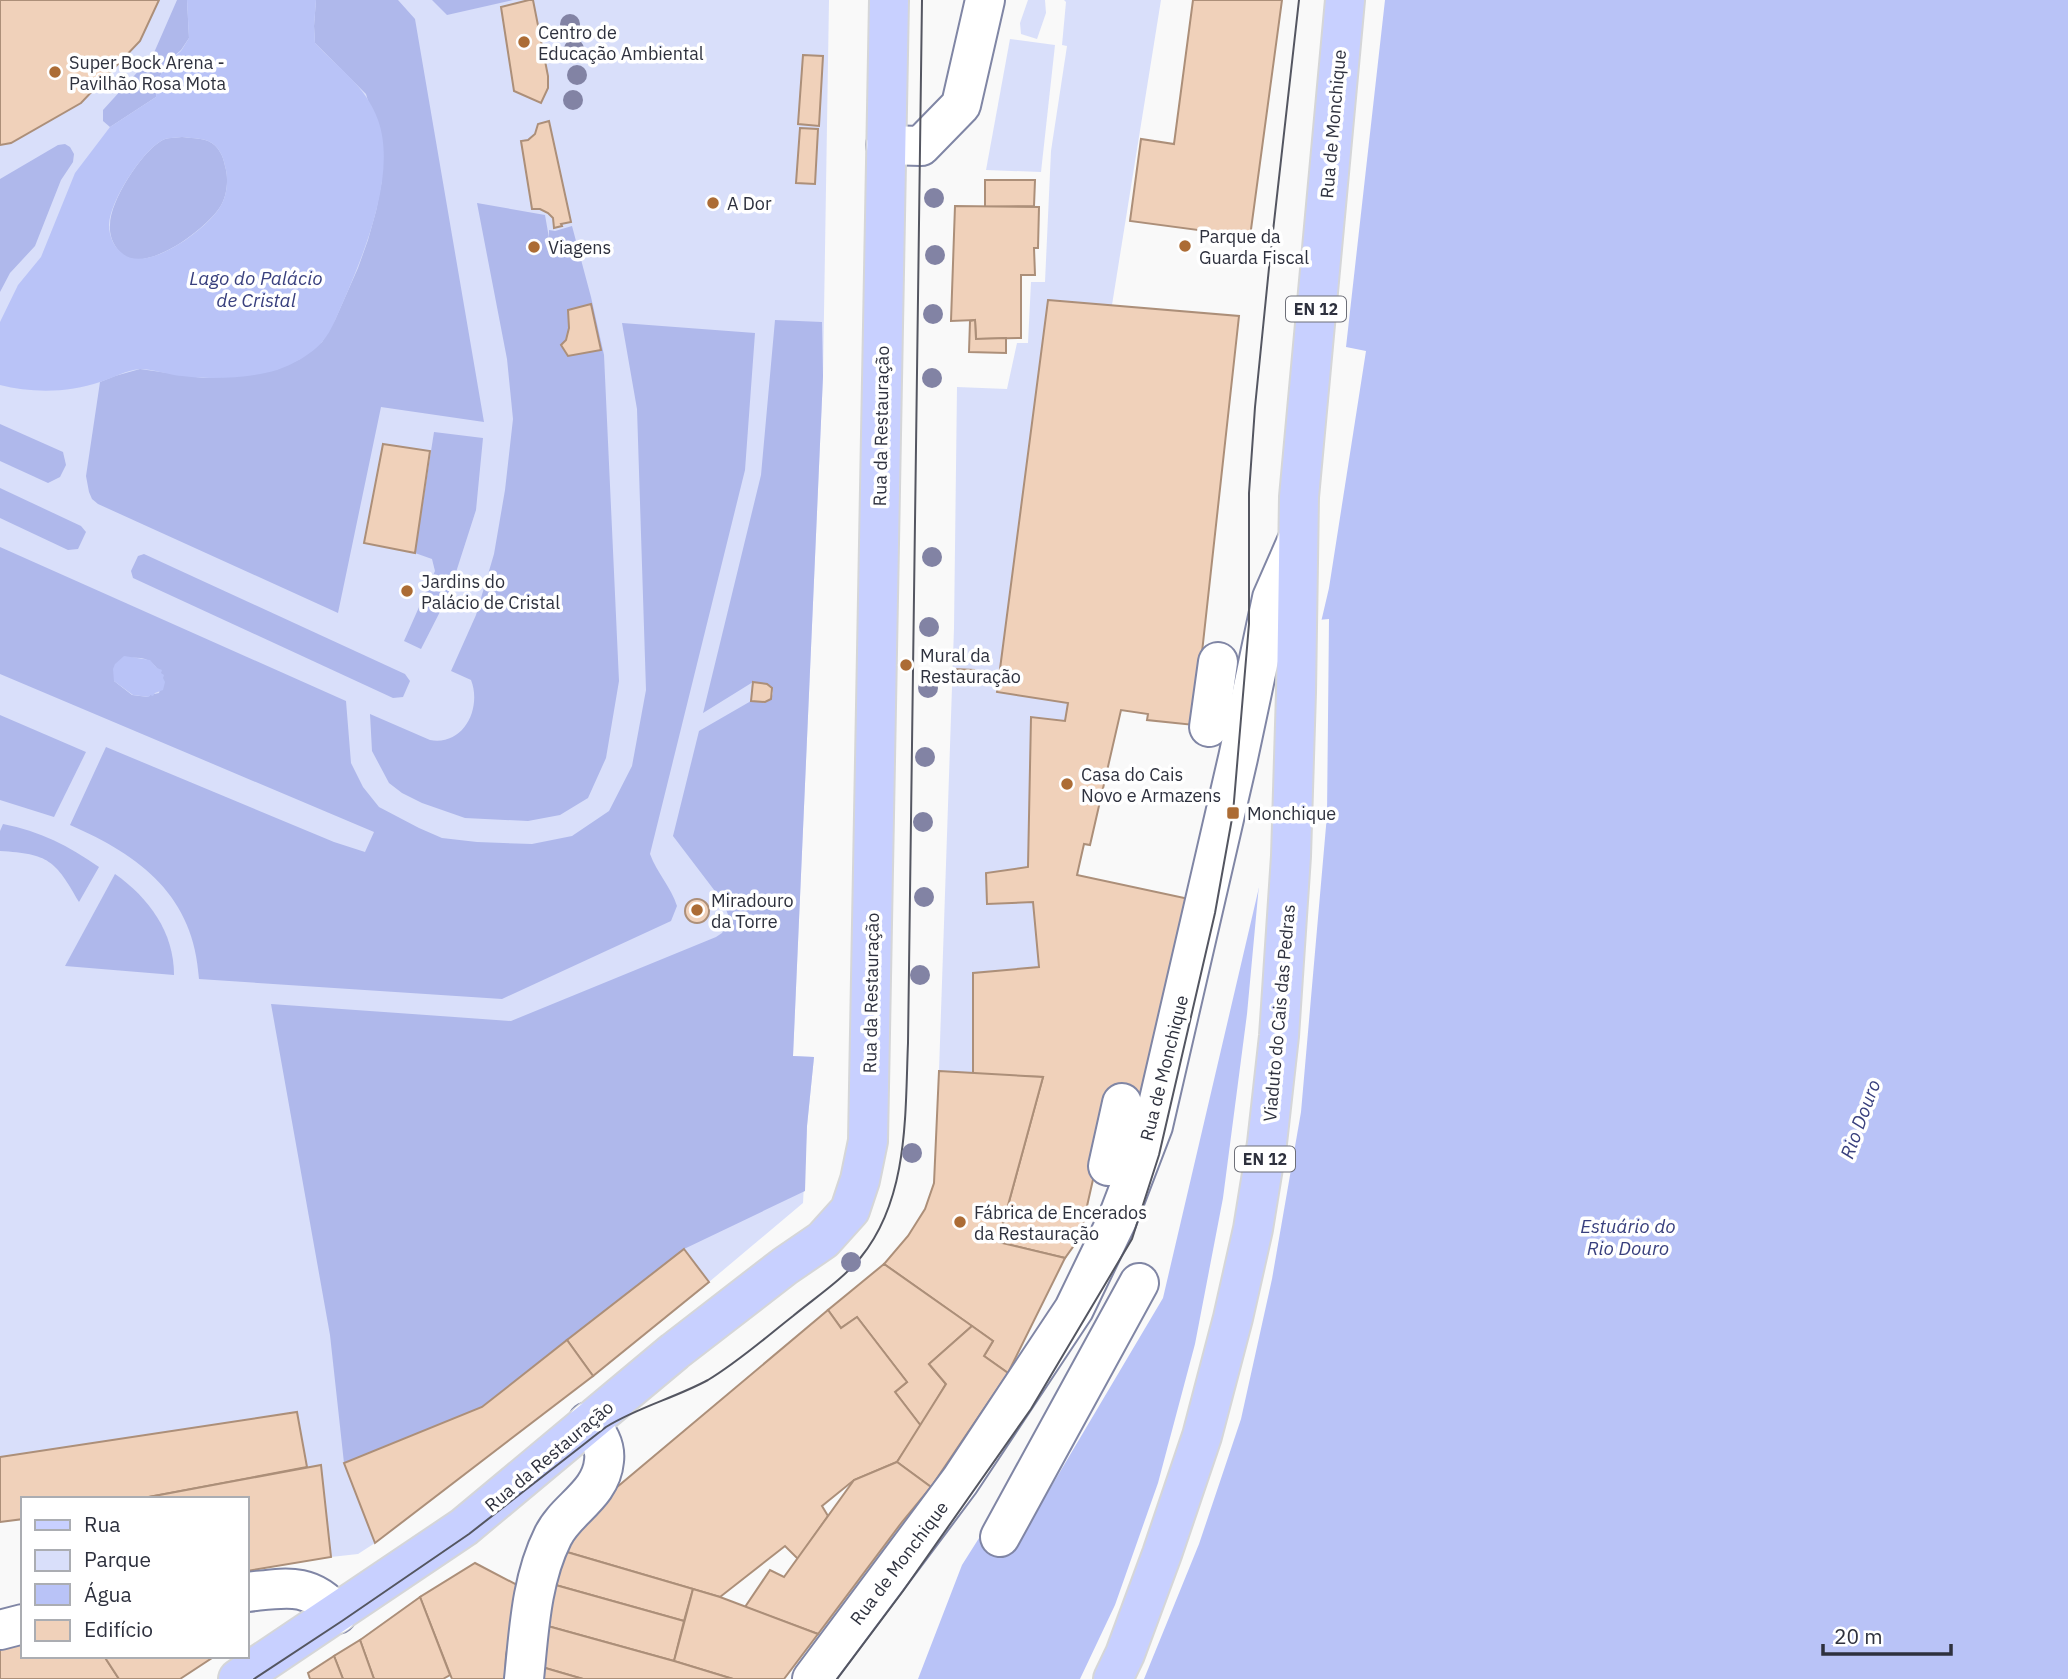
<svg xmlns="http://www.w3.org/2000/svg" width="2068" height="1679" font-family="'IBM Plex Sans',sans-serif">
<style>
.green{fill:#d9dffa}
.forest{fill:#afb8eb;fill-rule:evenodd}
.water{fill:#b9c3f7;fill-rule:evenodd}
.pier{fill:#f9f9f9}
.building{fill:#f0d1ba;stroke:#ac8f79;stroke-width:2}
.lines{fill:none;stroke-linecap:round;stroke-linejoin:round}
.minor-casing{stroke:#8086a5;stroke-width:42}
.major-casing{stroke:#d5d6d8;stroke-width:42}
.minor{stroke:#fff;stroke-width:38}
.major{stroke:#c8d0ff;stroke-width:38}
.tram{stroke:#545661;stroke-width:2}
.tree{fill:#8283a4}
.poi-dot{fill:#ac6c35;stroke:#fff;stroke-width:2.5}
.labels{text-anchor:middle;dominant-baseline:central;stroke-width:7;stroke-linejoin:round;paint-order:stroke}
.shield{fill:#fff;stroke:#6d6f78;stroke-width:2}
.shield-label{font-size:16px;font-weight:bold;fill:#2e313e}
.poi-label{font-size:18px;fill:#2e313e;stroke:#fff;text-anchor:start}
.street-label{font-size:18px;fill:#2e313e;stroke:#fff}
.water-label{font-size:19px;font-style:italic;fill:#39407e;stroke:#fff}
</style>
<rect width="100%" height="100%" fill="#f9f9f9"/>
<g class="green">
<path d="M0,0H829L823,376L793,1056L814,1057L807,1126L803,1203L709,1282L683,1249L482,1407L344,1462L375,1543L358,1554L331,1557L321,1465L307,1467L296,1412L0,1457Z"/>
<path d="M1028,0H1045L1046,13L1037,39L1021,34L1020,23Z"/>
<path d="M1064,0H1161L1112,305L1048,301L997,692L1068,703L1065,721L1031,718L1028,867L986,873L987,904L1033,902L1039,967L974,973L972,1073L939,1071L954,628L957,387L1007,389L1017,343H1028L1031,282H1045L1051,151L1067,46L1062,45L1066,2Z"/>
<path d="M1010,39L1055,45L1041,172L986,170Z"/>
</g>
<g class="forest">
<path d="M177,0H187L189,38L181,50L165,64L158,82L156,97L110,127L103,121V110L153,55Z"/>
<path d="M316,0H398L415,19L484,422L381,407L338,613L98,504L92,499L89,492L86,476L100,382L115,376L140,369L203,378L256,374L278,369L300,359L322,342L335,320L358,268L368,240L376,211L382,180V147L366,94L315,43L314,26Z"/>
<path d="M432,0H513L447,15Z"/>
<path d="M182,137C189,138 201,138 208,141C219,146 223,156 225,166C229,179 227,196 220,207C207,228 146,275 122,254C114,247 109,236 110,225C110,201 141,153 161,141C167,137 175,138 182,137Z"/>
<path d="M65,144L70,147L74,154L73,162L61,180L35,246L10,273L0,292V179L58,145Z"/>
<path d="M477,203L545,215L549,238V230L555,231L572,226L591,297L604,355L619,681L606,758L588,798L560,815L528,821L465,818L422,803L402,793L389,783L372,751L370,714L430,740C464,746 482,708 471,680L451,671L476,615L494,554L505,490L513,419L507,359Z"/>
<path d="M775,320L822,322L823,376L793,1056L814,1057L807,1126L805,1191L684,1249L482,1407L344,1463L330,1335L271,1004L511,1021L716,937L722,933L730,921L724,903L673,836L699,731L751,701L771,699L773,693L772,688L767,684L753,682L703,713L761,475Z"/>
<path d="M622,323L755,333L745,470L650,854C657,873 671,887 677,906L671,921L502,999L199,979C194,896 141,856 70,825L106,747L334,842L365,852L374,832L0,674V547L346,701L351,763L363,787L379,807L419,828L442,838L477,842L532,844L572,836L609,811L632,766L646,690L637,409ZM131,658C148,656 155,663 163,678L159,693L150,695L148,697L132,695L114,681Z"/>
<path d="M0,424L63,452L66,465L60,477L48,483L0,461Z"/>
<path d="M434,432L483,438L476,510L449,594L421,649L404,641L435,571L432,559L415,553Z"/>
<path d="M0,488L81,526L86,532L78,549L68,550L0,518Z"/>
<path d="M144,554L405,674L410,681L403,697L393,698L133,578L131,571L138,556Z"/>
<path d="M0,715L86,752L54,817L0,800Z"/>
<path d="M3,824C40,831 69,846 99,867L79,902C55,860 49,854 0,851V831Z"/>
<path d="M115,874C149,898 174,932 174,975L65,966Z"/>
</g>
<g class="water">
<path d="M187,0H316L314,26L315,43C339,69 366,86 378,120C397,173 365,251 344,300C338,313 332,331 322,342C312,354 292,365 277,370C251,378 209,380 182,376C168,375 154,369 140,369C126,370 113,378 100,382C69,393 31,393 0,385V322L18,285L41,257L75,173L110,127L156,97L158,82L165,64L181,51L189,38ZM182,137C190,138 201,138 208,141C219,146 223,156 225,166C229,179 227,196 220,207C207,229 146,275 122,253C114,247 109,236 109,225C110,201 141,153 161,141C167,137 175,138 182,137Z"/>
<path d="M1385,0H2068V1679H918L962,1565L986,1527L1016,1546L1163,1298L1329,588L1366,351L1346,347Z"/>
<path d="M124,656L150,660L157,668L162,670L161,673L164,675L163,678L165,682L163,690L155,693L153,696L150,695L149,697L133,695L114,681L113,669L115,664Z"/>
</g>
<path class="pier" d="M1329,619L1327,815L1301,1112L1272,1279L1241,1419L1199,1544L1144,1679H1080L1115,1605L1158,1483L1195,1344L1223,1198L1247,1014L1261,863L1315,657L1318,620Z"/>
<g class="building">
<path d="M0,0H159L140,41L81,103L11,143L0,145Z"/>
<path d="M529,0H533L548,76V88L541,103L514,91L501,7Z"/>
<path d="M1193,0H1282L1250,237L1130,221L1141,139L1174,144Z"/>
<path d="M803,55L823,56L819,126L798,124Z"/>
<path d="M549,121L571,222L561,224L562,226L554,228L553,218L548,213L540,209H532L521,141L528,140L535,134L538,124Z"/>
<path d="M800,128L818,129L815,184L796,183Z"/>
<path d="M985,180H1035L1034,206L985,207Z"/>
<path d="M955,206L1039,207L1038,248H1034L1035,275H1021V338L976,339L975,320L951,321Z"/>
<path d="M1048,300L1239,316L1194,725L1147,720L1148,714L1121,710L1090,845L1084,844L1077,875L1189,899L1142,1108L1111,1100L1080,1237L1065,1258L998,1242L1043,1077L973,1075V973L1039,967L1033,902L987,904L986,873L1028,867L1031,717L1065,721L1068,703L997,692Z"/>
<path d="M591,304L601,350L568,356L561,345L566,340L569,328L568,310Z"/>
<path d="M975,320L976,339L1006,338V353L969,352L970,321Z"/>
<path d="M383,444L430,451L415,553L364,543Z"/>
<path d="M953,669L974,670L972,683L952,682Z"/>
<path d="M753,682L767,684L772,688L771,699L765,702L751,701Z"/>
<circle cx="697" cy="911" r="12"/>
<path d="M939,1071L1043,1077L998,1242L1065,1258L1008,1373L984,1356L993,1341L884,1264L908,1236L925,1209L934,1183Z"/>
<path d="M684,1249L709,1282L593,1376L567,1340Z"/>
<path d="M884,1264L972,1326L929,1364L946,1384L921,1426L895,1392L907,1382L857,1317L841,1328L828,1310Z"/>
<path d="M828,1310L841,1328L857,1317L907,1382L895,1392L921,1426L897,1462L854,1480L822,1506L828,1516L798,1559L785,1546L720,1597L560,1550L610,1493Z"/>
<path d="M972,1326L993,1341L984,1356L1008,1373L931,1487L897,1462L946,1384L929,1364Z"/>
<path d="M567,1340L593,1376L375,1543L344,1463L482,1407Z"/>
<path d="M297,1412L307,1467L138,1499H23V1519L0,1522V1457Z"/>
<path d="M897,1462L931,1487L902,1522L818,1634L745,1607L770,1570L784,1577L854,1480Z"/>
<path d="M321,1465L331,1557L247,1571V1499H138Z"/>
<path d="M560,1550L693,1589L684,1621L552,1584Z"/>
<path d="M475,1563L521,1587L506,1655L505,1679H452L420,1597Z"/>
<path d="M552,1584L684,1621L674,1661L544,1625Z"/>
<path d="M693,1589L720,1597L818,1634L784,1679H733L674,1661Z"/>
<path d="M420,1597L450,1675L443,1679H374L360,1640Z"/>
<path d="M544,1625L674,1661L733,1679H583L535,1665Z"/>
<path d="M23,1639V1656H104L119,1679H0V1644Z"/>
<path d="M360,1640L374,1679H343L334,1656Z"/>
<path d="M104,1656H215L180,1679H119Z"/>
<path d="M334,1656L343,1679H310L308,1673Z"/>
<path d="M535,1665L583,1679H538Z"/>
</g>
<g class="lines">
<defs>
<g id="minor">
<path d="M886,145L921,146L961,105L985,0"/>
<path d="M1209,727L1218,662"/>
<path d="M1108,1166L1122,1103"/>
<path d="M1000,1537L1139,1283"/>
<path d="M247,1592C285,1588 310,1581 337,1614"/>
<path d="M0,1630L23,1624"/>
<path d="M524,1679C529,1631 531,1580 553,1536C566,1509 601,1495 604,1461C606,1445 598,1434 588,1422"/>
<path d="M812,1679L960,1481L1074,1309L1117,1220L1153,1126L1238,758L1272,598L1297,541"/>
</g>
<g id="major">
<path d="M238,1679L464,1527L675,1351L785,1266L823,1240L850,1210L860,1180L868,1141L889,0"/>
<path d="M1113,1679L1125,1654L1162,1554L1202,1436L1233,1318L1253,1229L1267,1143L1279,1036L1291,856L1296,692L1299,497L1345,0"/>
</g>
</defs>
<use href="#minor" class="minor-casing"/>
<use href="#major" class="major-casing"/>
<use href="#minor" class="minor"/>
<use href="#major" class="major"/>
<g class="tram">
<path d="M254,1679L342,1621L469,1534L606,1427C638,1407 675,1398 708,1380C738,1362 765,1338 793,1316C816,1297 842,1280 861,1257C909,1198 905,1114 908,1043L922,0"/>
<path d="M837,1679L903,1591L1031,1409L1132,1239L1159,1155L1215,913L1233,813L1249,624V493L1255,407L1270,258L1299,0"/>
</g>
</g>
<g class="tree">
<circle cx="570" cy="24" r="10"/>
<circle cx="574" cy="49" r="10"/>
<circle cx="577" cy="75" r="10"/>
<circle cx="573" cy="100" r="10"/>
<circle cx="934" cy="198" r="10"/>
<circle cx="935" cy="255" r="10"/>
<circle cx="933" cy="314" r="10"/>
<circle cx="932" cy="378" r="10"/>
<circle cx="932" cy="557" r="10"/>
<circle cx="929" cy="627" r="10"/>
<circle cx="928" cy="688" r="10"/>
<circle cx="925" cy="757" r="10"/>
<circle cx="923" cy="822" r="10"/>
<circle cx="924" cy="897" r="10"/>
<circle cx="920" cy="975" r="10"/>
<circle cx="912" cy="1153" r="10"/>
<circle cx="851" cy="1262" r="10"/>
</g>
<g class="poi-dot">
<circle cx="524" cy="42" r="7"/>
<circle cx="55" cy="72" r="7"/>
<circle cx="713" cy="203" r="7"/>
<circle cx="1185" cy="246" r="7"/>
<circle cx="534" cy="247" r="7"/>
<circle cx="407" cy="591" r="7"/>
<circle cx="906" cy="665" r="7"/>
<circle cx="1067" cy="784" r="7"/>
<rect x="1226" y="806" width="14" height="14" rx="3.5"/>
<circle cx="697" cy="910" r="7"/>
<circle cx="960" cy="1222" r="7"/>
</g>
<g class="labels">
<g class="shield">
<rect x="1286" y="296.5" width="60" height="25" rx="5"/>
<rect x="1235" y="1146.5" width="60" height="25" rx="5"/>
</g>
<g class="shield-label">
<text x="1316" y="309">EN 12</text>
<text x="1265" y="1159">EN 12</text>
</g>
<g class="poi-label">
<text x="538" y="32">Centro de<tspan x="538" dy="21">Educação Ambiental</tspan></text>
<text x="69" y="62">Super Bock Arena -<tspan x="69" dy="21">Pavilhão Rosa Mota</tspan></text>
<text x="727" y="203">A Dor</text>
<text x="1199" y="236">Parque da<tspan x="1199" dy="21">Guarda Fiscal</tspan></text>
<text x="548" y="247">Viagens</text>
<text x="421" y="581">Jardins do<tspan x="421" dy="21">Palácio de Cristal</tspan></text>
<text x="920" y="655">Mural da<tspan x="920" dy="21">Restauração</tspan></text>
<text x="1081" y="774">Casa do Cais<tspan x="1081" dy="21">Novo e Armazens</tspan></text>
<text x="1247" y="813">Monchique</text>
<text x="711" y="900">Miradouro<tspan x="711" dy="21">da Torre</tspan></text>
<text x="974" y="1212">Fábrica de Encerados<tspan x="974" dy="21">da Restauração</tspan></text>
</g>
<g class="street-label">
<text transform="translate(1333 124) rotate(-85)">Rua de Monchique</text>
<text transform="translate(881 426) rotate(-89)">Rua da Restauração</text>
<text transform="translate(871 993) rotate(-89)">Rua da Restauração</text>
<text transform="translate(1279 1013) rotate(-85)">Viaduto do Cais das Pedras</text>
<text transform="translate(1164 1068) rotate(-76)">Rua de Monchique</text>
<text transform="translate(549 1456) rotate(-40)">Rua da Restauração</text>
<text transform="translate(899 1563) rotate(-53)">Rua de Monchique</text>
</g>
<g class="water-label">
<text x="256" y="278">Lago do Palácio<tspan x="256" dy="22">de Cristal</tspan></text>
<text transform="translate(1860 1119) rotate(-70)">Rio Douro</text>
<text x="1628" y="1226">Estuário do<tspan x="1628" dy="22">Rio Douro</tspan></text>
</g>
</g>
<rect x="21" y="1497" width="228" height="161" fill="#ffffff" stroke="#abadb2" stroke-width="2"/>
<rect x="35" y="1520" width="35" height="10" fill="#c8d0ff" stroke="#abadb2" stroke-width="2"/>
<text x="84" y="1532" font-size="21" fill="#2e313e">Rua</text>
<rect x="35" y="1550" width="35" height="21" fill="#d9dffa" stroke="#abadb2" stroke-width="2"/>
<text x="84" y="1567" font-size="21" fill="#2e313e">Parque</text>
<rect x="35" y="1584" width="35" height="21" fill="#b9c3f7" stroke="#abadb2" stroke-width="2"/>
<text x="84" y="1602" font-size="21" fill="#2e313e">Água</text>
<rect x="35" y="1620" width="35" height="21" fill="#f0d1ba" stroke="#abadb2" stroke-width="2"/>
<text x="84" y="1637" font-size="21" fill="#2e313e">Edifício</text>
<path d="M1823 1644v10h128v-10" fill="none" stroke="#2e313e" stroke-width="3.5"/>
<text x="1834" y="1644" font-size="21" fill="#2e313e" stroke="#ffffff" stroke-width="5" paint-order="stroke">20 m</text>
</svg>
